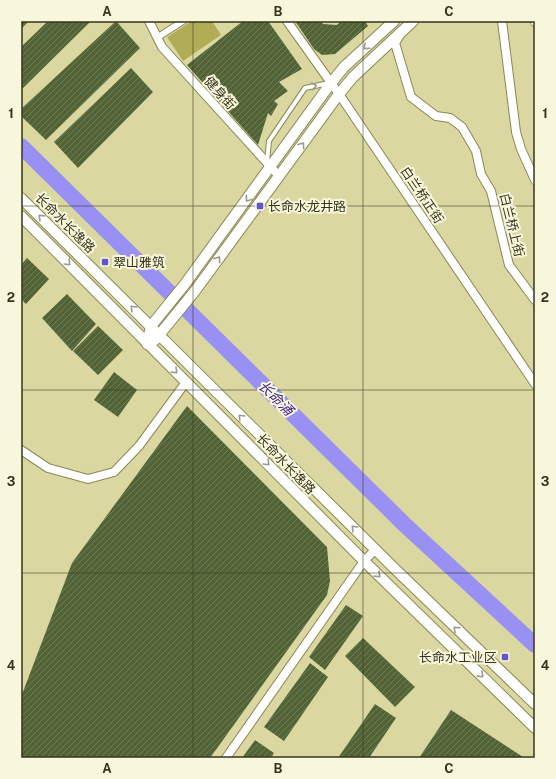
<svg xmlns="http://www.w3.org/2000/svg" width="556" height="779" font-family="'Public Sans','Noto Sans SC',sans-serif">
<style>
.green{fill:#b1ad57}
.lines{fill:none;stroke-linecap:round;stroke-linejoin:round}
.river{stroke:#9890f3;stroke-width:16}
.building{fill:url(#building-hatch)}
.service-casing{stroke:#8b8853;stroke-width:6}
.pedestrian-casing{stroke:#8b8853;stroke-width:8}
.minor-casing{stroke:#8b8853;stroke-width:10}
.tertiary-casing{stroke:#8b8853;stroke-width:12}
.service{stroke:#fff;stroke-width:4}
.pedestrian{stroke:#fff;stroke-width:6}
.minor{stroke:#fff;stroke-width:8}
.tertiary{stroke:#fff;stroke-width:10}
.oneway{stroke:#9a9a8e}
.grid{fill:none;stroke:#35341e;stroke-width:1;stroke-opacity:0.55}
.poi-dot{fill:#6753cc;stroke:#f8f7dc;stroke-width:1.5}
.labels{text-anchor:middle;dominant-baseline:central;stroke-width:4;stroke-linejoin:round;paint-order:stroke}
.street-label{font-size:13px;fill:#35341e;stroke:#f8f7dc}
.poi-label{font-size:13px;fill:#35341e;stroke:#f8f7dc;text-anchor:start}
.water-label{font-size:14px;font-style:italic;fill:#3c1d90;stroke:#f8f7dc}
.neatline{fill:none;stroke:#35341e;stroke-width:1.5}
.grid-label{font-size:13px;text-anchor:middle;font-weight:bold;fill:#35341e}
</style>
<defs>
<pattern id="building-hatch" width="6" height="6" patternUnits="userSpaceOnUse"><rect width="6" height="6" fill="#526435"/><path d="M-1 1l2-2M0 6l6-6M5 7l2-2" fill="none" stroke="#6e7c57"/></pattern>
</defs>
<rect width="100%" height="100%" fill="#dad8a0"/>
<path class="green" d="M192,21H212L221,35L183,61L167,37Z"/>
<g class="lines">
<path class="river" d="M21,146L403,523L535,645"/>
</g>
<g class="building">
<path d="M21,21H29L21,29Z"/>
<path d="M48,21H91L21,90V47Z"/>
<path d="M116,21L140,48L46,140L21,116V109Z"/>
<path d="M243,21H268L302,69L279,82L288,91L274,101L278,104L271,116L268,113L258,145L187,65Z"/>
<path d="M295,21H321L323,24L337,25L341,21H365L368,26L335,54L322,55L314,49Z"/>
<path d="M131,68L153,92L78,168L54,142Z"/>
<path d="M27,258L49,279L26,304L21,299V265Z"/>
<path d="M67,294L96,324L72,351L42,318Z"/>
<path d="M98,326L123,350L98,375L73,351Z"/>
<path d="M114,372L137,390L118,417L94,400Z"/>
<path d="M187,406L327,547L330,581L327,595L210,758H21V697L72,563Z"/>
<path d="M346,605L363,616L325,670L309,657Z"/>
<path d="M363,638L415,687L395,707L345,656Z"/>
<path d="M310,663L328,677L284,741L264,727Z"/>
<path d="M375,704L396,718L369,758H338Z"/>
<path d="M451,710L523,757L522,758H419Z"/>
<path d="M255,740L274,753L271,758H242Z"/>
</g>
<g class="lines">
<defs>
<path id="service" d="M267,162L269,141L305,88L329,83"/>
<path id="pedestrian" d="M158,37L183,21"/>
<g id="minor">
<path d="M149,21L162,47L279,176"/>
<path d="M287,21L339,94L535,384"/>
<path d="M502,21L516,132L521,149L535,180"/>
<path d="M535,21V22"/>
<path d="M400,35L395,43L411,97L436,116L450,118L462,127L476,151L481,174L491,191L509,265L535,300"/>
<path d="M21,450L48,468L88,479L114,472L139,446L186,382"/>
<path d="M226,758L364,561L376,549"/>
</g>
<g id="tertiary">
<path d="M21,198L394,568L535,704"/>
<path d="M21,216L364,561L535,728"/>
<path d="M155,340L195,291L339,94L353,77L413,21"/>
<path d="M147,344L151,326L185,284L331,83L344,67L394,21"/>
</g>
</defs>
<use href="#service" class="service-casing"/>
<use href="#pedestrian" class="pedestrian-casing"/>
<use href="#minor" class="minor-casing"/>
<use href="#tertiary" class="tertiary-casing"/>
<use href="#service" class="service"/>
<use href="#pedestrian" class="pedestrian"/>
<use href="#minor" class="minor"/>
<use href="#tertiary" class="tertiary"/>
</g>
<defs><path id="oneway-chevron" d="M-2-3.5L2.5 0L-2 3.5" fill="none" stroke-width="1.6" stroke-linecap="round" stroke-linejoin="round"/></defs>
<g class="oneway">
<use href="#oneway-chevron" transform="translate(366 47) rotate(138)"/>
<use href="#oneway-chevron" transform="translate(314 86) rotate(-12)"/>
<use href="#oneway-chevron" transform="translate(302 145) rotate(-54)"/>
<use href="#oneway-chevron" transform="translate(248 199) rotate(126)"/>
<use href="#oneway-chevron" transform="translate(41 217) rotate(-135)"/>
<use href="#oneway-chevron" transform="translate(218 259) rotate(-54)"/>
<use href="#oneway-chevron" transform="translate(68 263) rotate(46)"/>
<use href="#oneway-chevron" transform="translate(133 308) rotate(-135)"/>
<use href="#oneway-chevron" transform="translate(175 371) rotate(44)"/>
<use href="#oneway-chevron" transform="translate(241 417) rotate(-135)"/>
<use href="#oneway-chevron" transform="translate(267 463) rotate(46)"/>
<use href="#oneway-chevron" transform="translate(354 528) rotate(-135)"/>
<use href="#oneway-chevron" transform="translate(378 575) rotate(44)"/>
<use href="#oneway-chevron" transform="translate(456 629) rotate(-136)"/>
<use href="#oneway-chevron" transform="translate(481 675) rotate(44)"/>
</g>
<path class="grid" d="M193,21V758M363,21V758M21,206H535M21,390H535M21,573H535"/>
<g class="poi-dot">
<rect x="256" y="202" width="8" height="8" rx="2"/>
<rect x="101" y="258" width="8" height="8" rx="2"/>
<rect x="501" y="653" width="8" height="8" rx="2"/>
</g>
<g class="labels">
<g class="street-label">
<text transform="translate(220 93) rotate(48)">健身街</text>
<text transform="translate(422 195) rotate(56)">白兰桥正街</text>
<text transform="translate(65 223) rotate(45)">长命水长逸路</text>
<text transform="translate(512 225) rotate(76)">白兰桥上街</text>
<text transform="translate(286 464) rotate(46)">长命水长逸路</text>
</g>
<g class="poi-label">
<text x="268" y="206">长命水龙井路</text>
<text x="113" y="262">翠山雅筑</text>
<text x="497" y="657" text-anchor="end">长命水工业区</text>
</g>
<g class="water-label">
<text transform="translate(276 398) rotate(45)">长命涌</text>
</g>
</g>
<rect width="556" height="779" fill="none" stroke="#f8f7dc" stroke-width="44"/>
<rect x="22" y="22" width="512" height="735" class="neatline"/>
<g class="grid-label">
<text x="107" y="16">A</text>
<text x="278" y="16">B</text>
<text x="449" y="16">C</text>
<text x="11" y="118">1</text>
<text x="545" y="118">1</text>
<text x="11" y="302">2</text>
<text x="545" y="302">2</text>
<text x="11" y="486">3</text>
<text x="545" y="486">3</text>
<text x="11" y="670">4</text>
<text x="545" y="670">4</text>
<text x="107" y="773">A</text>
<text x="278" y="773">B</text>
<text x="449" y="773">C</text>
</g>
</svg>
